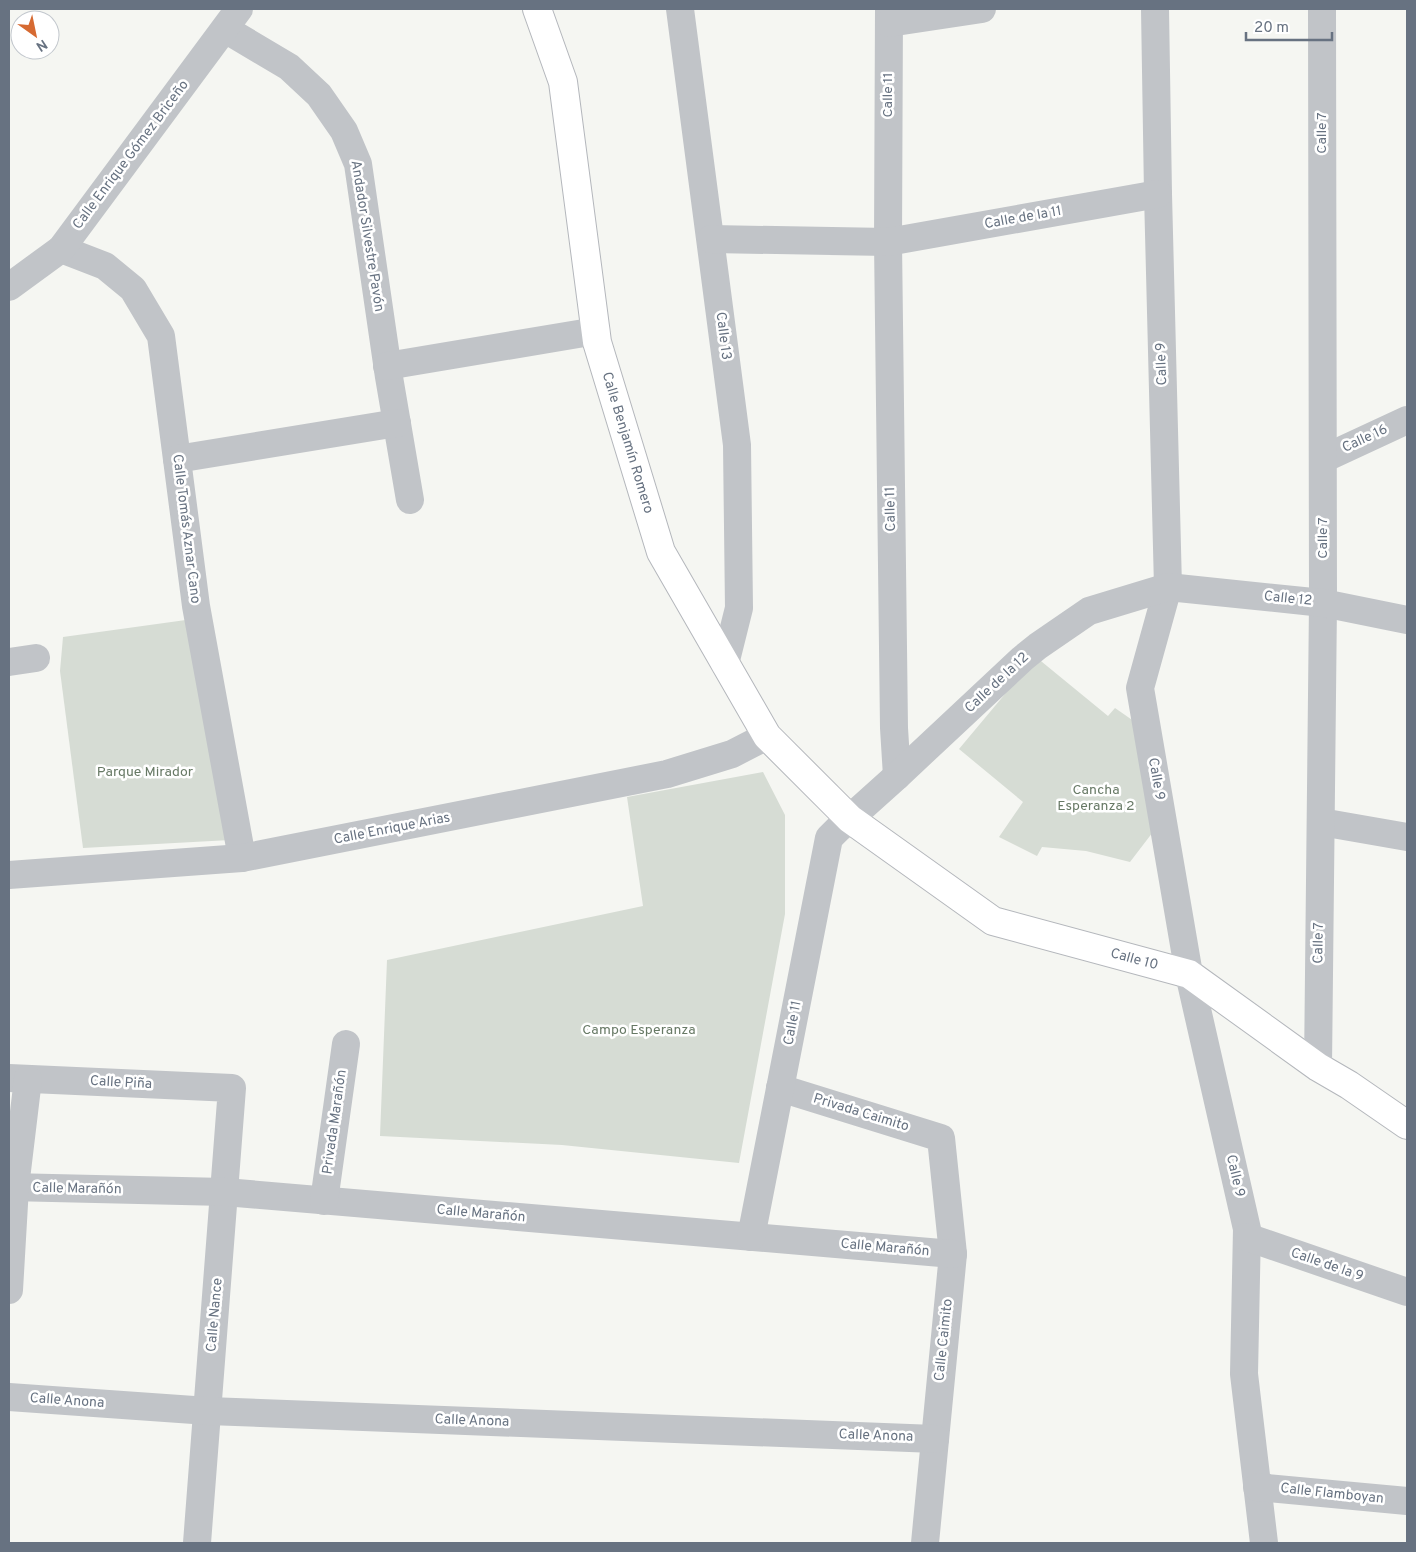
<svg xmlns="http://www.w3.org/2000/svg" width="1416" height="1552" font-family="Overpass,sans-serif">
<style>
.green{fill:#d6dcd4}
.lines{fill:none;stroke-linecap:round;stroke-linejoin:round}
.secondary-casing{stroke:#b4b7bc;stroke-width:30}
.street{stroke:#c1c4c8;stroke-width:28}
.secondary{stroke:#fff;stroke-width:28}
.labels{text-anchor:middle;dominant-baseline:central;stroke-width:5;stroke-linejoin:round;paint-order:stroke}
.street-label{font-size:14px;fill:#677281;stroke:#fff}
.park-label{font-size:14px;fill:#677965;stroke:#fff}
</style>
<rect width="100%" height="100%" fill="#f5f6f2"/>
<g class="green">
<path d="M193,619L230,840L83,848L60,671L63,637Z"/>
<path d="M1036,657L1108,716L1115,708L1138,724L1156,828L1130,862L1086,851L1042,847L1037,856L999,837L1023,802L959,749Z"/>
<path d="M763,772L785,815V914L739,1163L562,1145L380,1136L387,960L643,906L627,797Z"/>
</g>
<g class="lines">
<defs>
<g id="secondary">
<path id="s1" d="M537,9L563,82L597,342L661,552L767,736L850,819L993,921L1189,974L1318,1067L1349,1085L1407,1125"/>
</g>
</defs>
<use href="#secondary" class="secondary-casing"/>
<g class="street">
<path d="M680,9L737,445L739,608L725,664"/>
<path d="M889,9L888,242L894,728L897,776"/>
<path d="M1155,9L1158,194L1168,587L1140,688L1189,974L1247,1229L1244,1374L1264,1543"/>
<path d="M889,23L982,9"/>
<path d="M225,29L289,67L319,95L344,131L358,164L389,377L410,500"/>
<path d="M711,239L888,242L1158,194"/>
<path d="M61,249L105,266L133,289L161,336L196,606L242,858"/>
<path d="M9,287L61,249L239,9"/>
<path d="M387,366L596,331"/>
<path d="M177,459L397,423"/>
<path d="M1323,459L1407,420"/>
<path d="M9,662L36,658"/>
<path d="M1321,822L1407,837"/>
<path d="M9,875L242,858L667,774L732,754L767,736"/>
<path d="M1318,1067L1323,603L1322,9"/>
<path d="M9,1078L232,1088L197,1543"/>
<path d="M780,1088L941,1138L953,1254L925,1543"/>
<path d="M9,1187L225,1192L953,1254"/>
<path d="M324,1201L346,1044"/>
<path d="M751,1237L829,838L838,829L897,776L1022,659L1038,646L1089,611L1168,587L1323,603L1407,620"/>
<path d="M1247,1237L1407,1292"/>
<path d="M9,1290L15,1187L28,1079"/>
<path d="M9,1397L208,1411L935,1439"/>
<path d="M1257,1487L1407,1501"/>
</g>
<use href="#secondary" class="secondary"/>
</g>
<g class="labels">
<g class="street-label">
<text transform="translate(888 95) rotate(-90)">Calle 11</text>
<text transform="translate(1322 133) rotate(-90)">Calle 7</text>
<text transform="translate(131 155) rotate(-53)">Calle Enrique Gómez Briceño</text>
<text transform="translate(1023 218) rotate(-10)">Calle de la 11</text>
<text transform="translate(367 236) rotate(81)">Andador Silvestre Pavón</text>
<text transform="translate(723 336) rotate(83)">Calle 13</text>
<text transform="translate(1162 364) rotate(-92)">Calle 9</text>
<text transform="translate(1365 439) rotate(-25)">Calle 16</text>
<text stroke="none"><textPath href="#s1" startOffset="445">Calle Benjamín Romero</textPath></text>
<text transform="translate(891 509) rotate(-91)">Calle 11</text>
<text transform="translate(186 529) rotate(83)">Calle Tomás Aznar Cano</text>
<text transform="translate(1323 538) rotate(-90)">Calle 7</text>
<text transform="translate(1288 599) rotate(6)">Calle 12</text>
<text transform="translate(997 683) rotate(-43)">Calle de la 12</text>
<text transform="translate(1156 779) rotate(80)">Calle 9</text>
<text transform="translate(392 829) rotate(-11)">Calle Enrique Arias</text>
<text transform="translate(1319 943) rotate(-89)">Calle 7</text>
<text stroke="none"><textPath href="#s1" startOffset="1211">Calle 10</textPath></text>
<text transform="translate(793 1023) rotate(-79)">Calle 11</text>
<text transform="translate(121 1083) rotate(3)">Calle Piña</text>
<text transform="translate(861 1113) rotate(17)">Privada Caimito</text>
<text transform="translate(335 1122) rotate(-82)">Privada Marañón</text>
<text transform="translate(1235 1176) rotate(77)">Calle 9</text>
<text transform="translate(77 1189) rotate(1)">Calle Marañón</text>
<text transform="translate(481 1214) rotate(5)">Calle Marañón</text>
<text transform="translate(885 1248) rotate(5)">Calle Marañón</text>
<text transform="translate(1327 1265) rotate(19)">Calle de la 9</text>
<text transform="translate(215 1315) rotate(-85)">Calle Nance</text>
<text transform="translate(944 1340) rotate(-84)">Calle Caimito</text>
<text transform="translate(67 1401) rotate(4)">Calle Anona</text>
<text transform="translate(472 1421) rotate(2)">Calle Anona</text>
<text transform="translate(876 1436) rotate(2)">Calle Anona</text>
<text transform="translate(1332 1494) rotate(6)">Calle Flamboyan</text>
</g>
<g class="park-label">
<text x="145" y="772">Parque Mirador</text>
<text x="1096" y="790">Cancha<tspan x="1096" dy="16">Esperanza 2</tspan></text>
<text x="639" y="1030">Campo Esperanza</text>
</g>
</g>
<rect width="1416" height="1552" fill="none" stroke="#677281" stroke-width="20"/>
<g transform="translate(35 35) rotate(147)"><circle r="24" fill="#ffffff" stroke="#c2c7cd"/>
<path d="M0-4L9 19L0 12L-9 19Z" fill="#d66a32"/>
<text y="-8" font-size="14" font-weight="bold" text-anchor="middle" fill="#677281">N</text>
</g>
<path d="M1246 32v8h86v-8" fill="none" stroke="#677281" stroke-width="2.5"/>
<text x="1254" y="32" font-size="15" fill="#677281" stroke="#ffffff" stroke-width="4" paint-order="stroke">20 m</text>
</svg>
